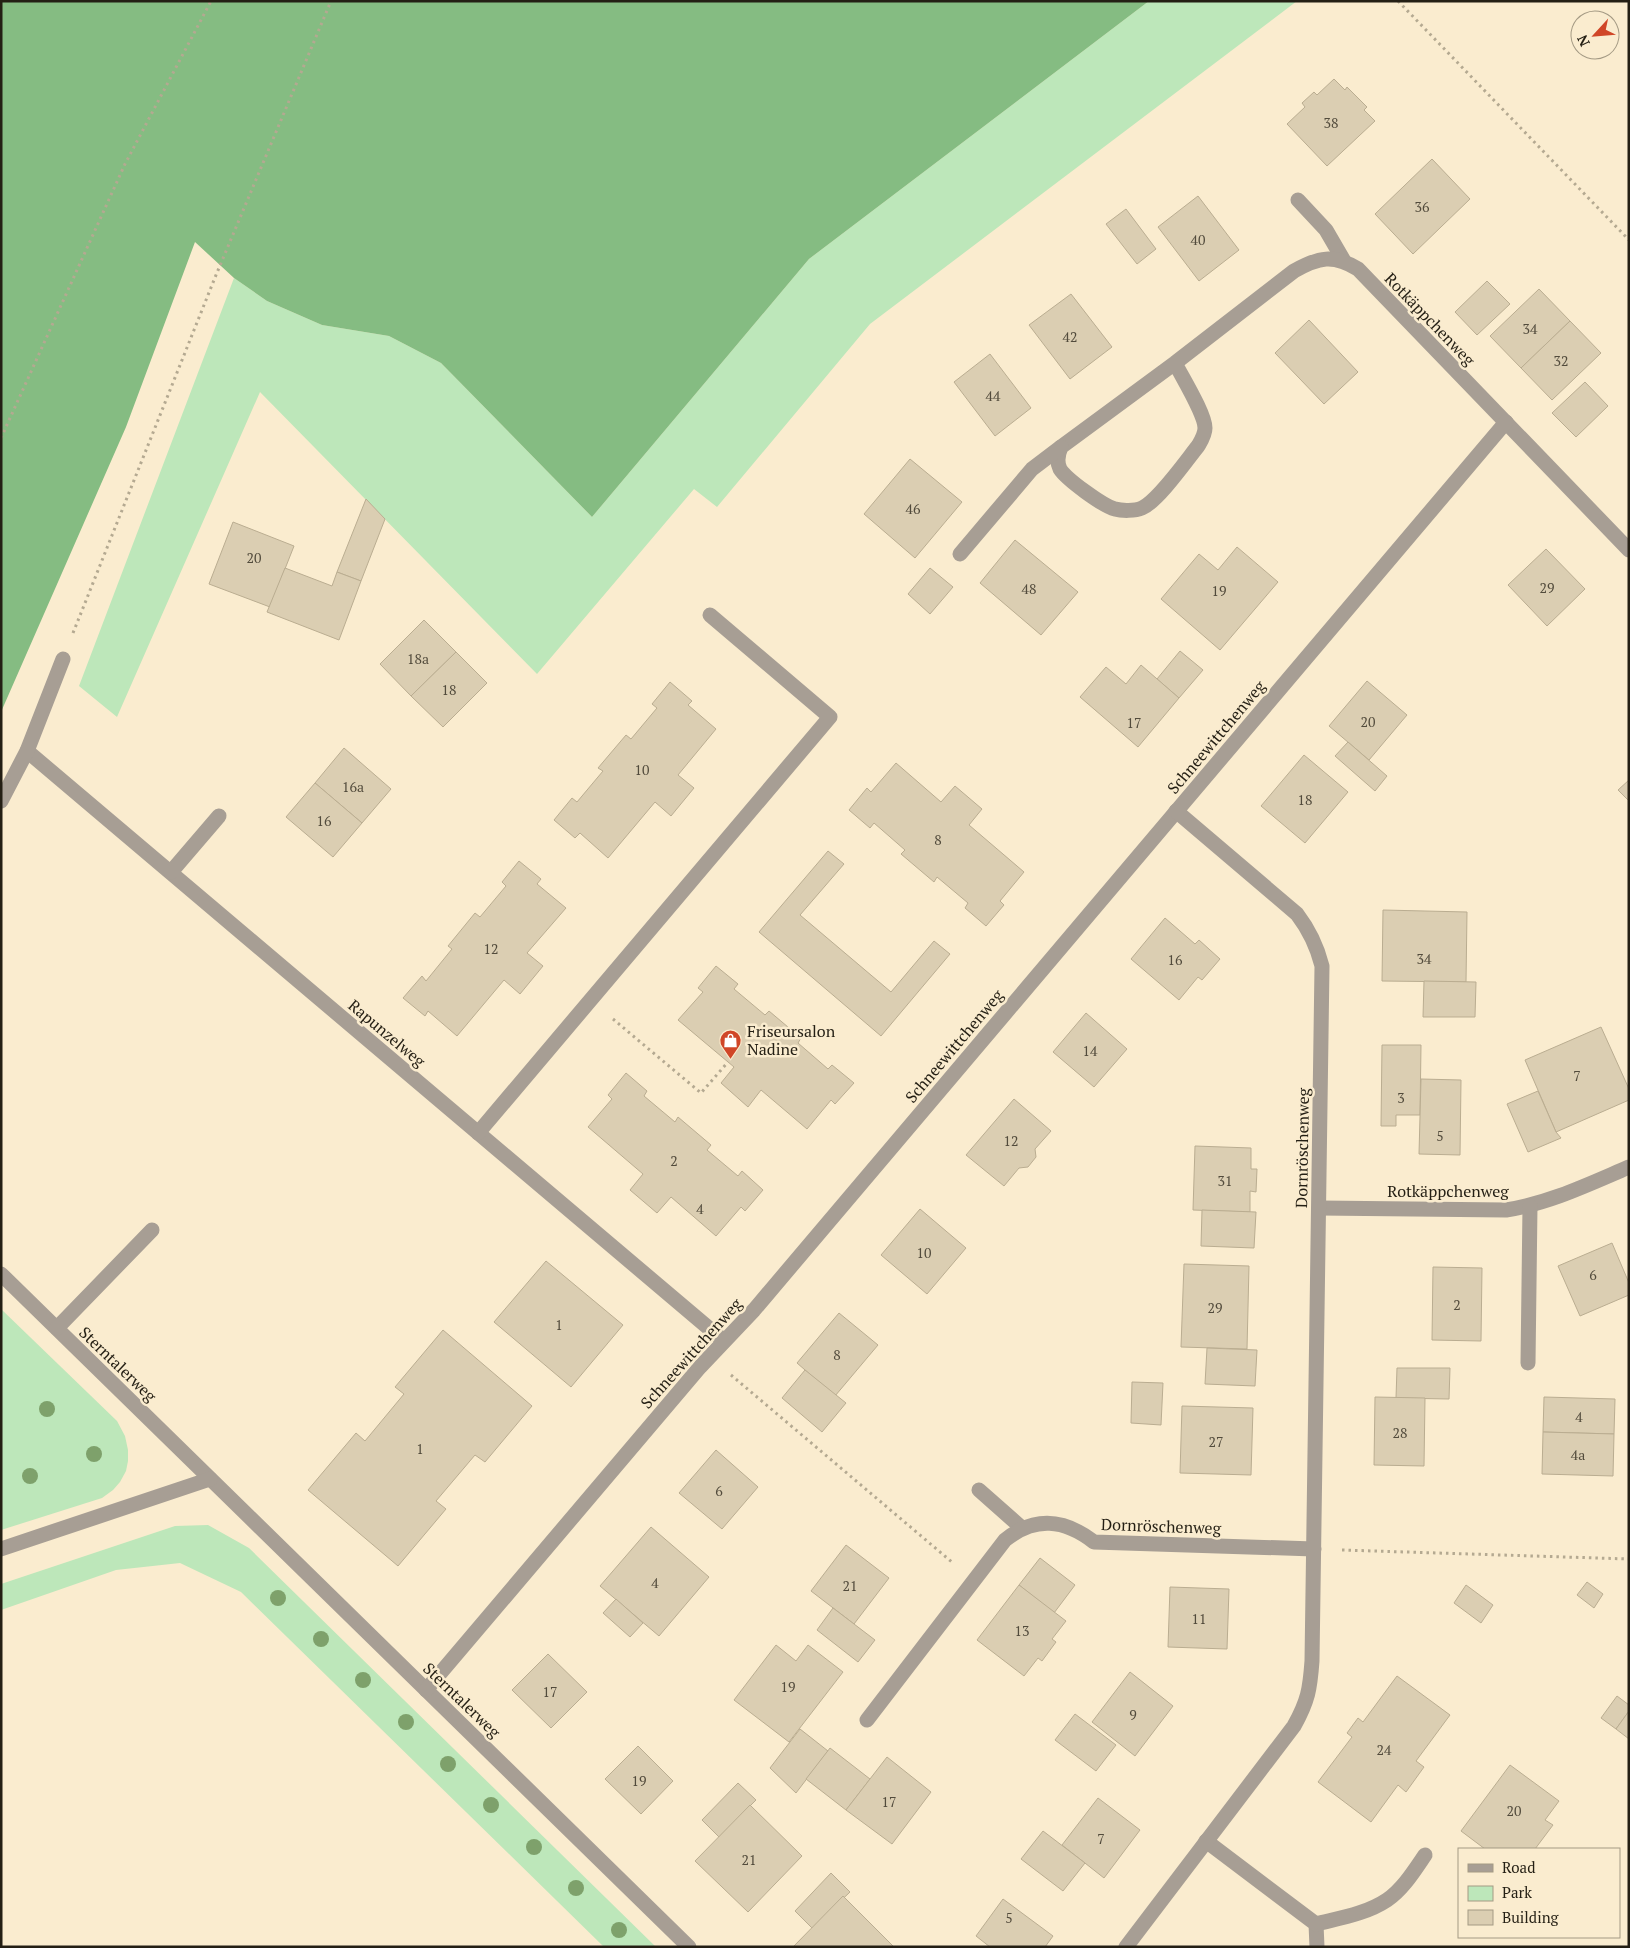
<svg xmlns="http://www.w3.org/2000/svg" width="1630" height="1948" font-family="'PT Serif',serif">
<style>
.green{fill:#bde7ba}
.forest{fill:#85bc82}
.building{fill:#dbceb2;stroke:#baad91}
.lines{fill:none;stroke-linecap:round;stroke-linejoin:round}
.path{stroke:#b4a991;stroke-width:3;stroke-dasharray:2.5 4;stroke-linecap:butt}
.minor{stroke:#a79e94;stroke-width:15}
.tree{fill:#7ea16b}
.labels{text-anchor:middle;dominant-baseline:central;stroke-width:5;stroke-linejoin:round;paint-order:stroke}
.number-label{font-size:14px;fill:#524b3c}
.street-label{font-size:16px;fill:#241f14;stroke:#faeccf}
.poi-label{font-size:16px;fill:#241f14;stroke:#faeccf;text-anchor:start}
</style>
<rect width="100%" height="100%" fill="#faeccf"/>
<g class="green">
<path d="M1149,1H1297L870,324L717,507L694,489L537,674L260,392L117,717L79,686L234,278L267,301L322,325L389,336L441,363L592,517L809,259Z"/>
<path d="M1,1309L117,1421L125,1436L128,1450V1461L126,1471L120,1482L113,1490L102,1498L1,1530Z"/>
<path d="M208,1525L249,1548L656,1947H604L241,1592L180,1563L116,1570L1,1610V1584L175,1526Z"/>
</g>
<path class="forest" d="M1,1H1149L809,259L592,517L441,363L389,336L322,325L267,301L234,278L195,242L126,427L1,712Z"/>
<g class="building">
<path d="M1334,79L1345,90L1347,87L1367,107L1364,110L1375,121L1327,166L1287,124L1305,107L1302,103L1314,92L1317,95Z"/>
<path d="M1432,159L1470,199L1413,254L1375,214Z"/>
<path d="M1198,196L1239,250L1199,281L1158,227Z"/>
<path d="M1126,209L1156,249L1137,264L1106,224Z"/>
<path d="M1487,281L1510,304L1477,335L1455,312Z"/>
<path d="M1539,289L1570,321L1521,368L1490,336Z"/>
<path d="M1071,294L1112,347L1070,379L1029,325Z"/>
<path d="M1309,320L1358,372L1324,404L1275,353Z"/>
<path d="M1570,321L1601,353L1552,400L1521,368Z"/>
<path d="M990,354L1031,408L995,436L954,382Z"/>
<path d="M1585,382L1608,406L1576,437L1552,413Z"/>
<path d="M910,459L962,502L915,558L864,514Z"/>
<path d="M366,499L385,519L361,581L337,572Z"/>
<path d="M233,522L294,546L270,607L209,584Z"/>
<path d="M1015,540L1078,592L1041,635L980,583Z"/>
<path d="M1237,547L1278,582L1220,650L1161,599L1199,554L1218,570Z"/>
<path d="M1546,549L1585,589L1547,626L1508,585Z"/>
<path d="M285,568L332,586L337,572L361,581L339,640L267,612Z"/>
<path d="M930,568L953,587L930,614L908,594Z"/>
<path d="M424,620L456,652L411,696L380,664Z"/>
<path d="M1180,651L1203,670L1179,698L1157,679Z"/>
<path d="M456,652L487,683L443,727L411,696Z"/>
<path d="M1141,665L1179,698L1138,747L1080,697L1106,667L1126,684Z"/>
<path d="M1367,681L1407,715L1369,760L1329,726Z"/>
<path d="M670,682L692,701L688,705L716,729L678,775L694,788L671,816L655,802L608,858L580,833L575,838L554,820L572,798L577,802L603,771L598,768L626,735L631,739L657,708L652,704Z"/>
<path d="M1348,742L1387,776L1375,791L1335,756Z"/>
<path d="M344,748L391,789L362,823L315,783Z"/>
<path d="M1304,755L1348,792L1305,843L1261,806Z"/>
<path d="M896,763L941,802L955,786L982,809L969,825L1024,872L1000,901L1004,905L986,926L965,908L968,903L937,877L934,882L901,854L905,850L874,823L870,828L849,810L867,788L871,792Z"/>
<path d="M1629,780V801L1618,790Z"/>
<path d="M315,783L362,823L333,857L286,817Z"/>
<path d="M828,851L844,864L800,915L891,992L934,941L950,954L881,1036L759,932Z"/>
<path d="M519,861L541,879L537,884L566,908L527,953L543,966L520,994L504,980L457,1036L428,1011L425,1016L403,998L422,976L426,981L452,949L448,946L475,913L480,917L506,886L502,882Z"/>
<path d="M1383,910L1467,912L1466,982L1382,981Z"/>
<path d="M1165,918L1195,944L1199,940L1220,959L1202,980L1198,977L1179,1000L1131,959Z"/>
<path d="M716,966L738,984L734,989L765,1015L769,1011L801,1038L798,1043L828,1069L832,1065L854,1083L835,1104L831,1100L807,1129L761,1090L748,1107L721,1083L734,1067L678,1020L703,992L698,988Z"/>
<path d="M1424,981L1476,982L1475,1017H1423Z"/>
<path d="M1086,1013L1127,1049L1094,1087L1053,1052Z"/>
<path d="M1601,1027L1629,1089V1100L1556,1132L1525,1060Z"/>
<path d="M1382,1045H1421L1420,1115H1396V1126H1381Z"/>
<path d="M626,1073L647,1091L644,1096L675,1122L678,1117L711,1145L707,1150L738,1176L742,1171L763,1190L745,1211L741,1207L716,1236L671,1197L657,1213L630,1190L643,1174L588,1127L612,1099L608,1095Z"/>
<path d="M1421,1079L1461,1080L1460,1155L1419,1154Z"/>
<path d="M1538,1091L1556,1132L1561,1138L1528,1152L1507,1104Z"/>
<path d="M1014,1099L1051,1131L1035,1149L1036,1157L1028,1167L1019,1168L1004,1186L966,1155Z"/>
<path d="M1195,1146L1251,1148V1169H1257L1256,1192L1250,1191V1212L1193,1210Z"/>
<path d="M920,1209L966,1248L927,1294L881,1255Z"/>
<path d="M1202,1210L1256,1212L1254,1248L1201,1246Z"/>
<path d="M1612,1243L1629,1283V1295L1580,1316L1558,1266Z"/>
<path d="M546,1261L623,1325L571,1387L494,1322Z"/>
<path d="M1184,1264L1249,1266L1247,1349L1181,1347Z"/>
<path d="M1433,1267L1482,1268L1481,1341L1432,1340Z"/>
<path d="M839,1313L878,1345L835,1396L797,1363Z"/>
<path d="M443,1330L532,1406L485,1462L475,1455L436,1501L446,1509L398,1566L308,1490L356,1433L365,1441L404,1394L395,1387Z"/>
<path d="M1207,1348L1257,1350L1255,1386L1205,1384Z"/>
<path d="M1397,1368H1450L1449,1399L1396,1398Z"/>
<path d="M805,1370L846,1403L822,1432L782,1398Z"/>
<path d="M1132,1382L1163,1383L1161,1425L1131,1423Z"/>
<path d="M1375,1397L1425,1398L1424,1466L1374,1465Z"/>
<path d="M1544,1397L1615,1399L1614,1434L1543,1432Z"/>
<path d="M1182,1406L1253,1408L1251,1475L1180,1473Z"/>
<path d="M1543,1432L1614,1434L1613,1476L1542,1474Z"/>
<path d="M716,1450L758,1487L722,1529L679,1493Z"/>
<path d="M651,1527L709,1577L659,1636L600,1586Z"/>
<path d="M846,1545L889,1578L854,1624L811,1591Z"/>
<path d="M1040,1558L1075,1585L1054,1613L1019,1585Z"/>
<path d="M1587,1582L1603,1594L1594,1608L1577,1595Z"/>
<path d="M1019,1585L1066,1621L1052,1639L1056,1642L1042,1661L1038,1658L1024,1676L977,1640Z"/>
<path d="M1466,1585L1493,1605L1481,1623L1454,1603Z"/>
<path d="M1170,1587L1229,1589L1227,1649L1168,1647Z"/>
<path d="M616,1599L643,1623L630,1637L603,1613Z"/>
<path d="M833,1608L875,1640L858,1662L817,1630Z"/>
<path d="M776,1645L796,1661L808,1645L843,1672L789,1742L734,1700Z"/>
<path d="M548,1654L587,1692L551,1728L512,1690Z"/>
<path d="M1130,1672L1173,1706L1135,1756L1092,1722Z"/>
<path d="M1397,1676L1450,1715L1416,1761L1424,1767L1406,1792L1398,1785L1371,1822L1318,1782L1352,1737L1347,1733L1358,1718L1363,1722Z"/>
<path d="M1617,1696L1629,1705V1711L1616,1729L1601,1718Z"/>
<path d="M1629,1711V1739L1616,1729Z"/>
<path d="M1075,1714L1116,1745L1096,1771L1055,1740Z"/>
<path d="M800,1729L828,1751L796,1793L770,1768Z"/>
<path d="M638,1746L673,1781L641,1814L605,1779Z"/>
<path d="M830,1748L870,1779L846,1810L806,1779Z"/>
<path d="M887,1757L931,1792L892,1844L846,1810Z"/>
<path d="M1510,1765L1559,1801L1545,1820L1553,1825L1535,1849H1485L1461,1831Z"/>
<path d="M738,1783L756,1800L719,1837L702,1820Z"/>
<path d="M1098,1798L1140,1830L1104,1878L1062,1845Z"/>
<path d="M750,1805L802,1856L748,1912L695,1861Z"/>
<path d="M1043,1831L1085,1863L1063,1891L1021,1859Z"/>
<path d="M831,1873L850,1892L812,1928L795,1911Z"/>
<path d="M843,1896L894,1947H793Z"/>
<path d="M1003,1899L1053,1936L1045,1947H990L976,1936Z"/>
</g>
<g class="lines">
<g class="path">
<path d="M1398,1L1629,240"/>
<path d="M1,438L125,164L211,1"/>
<path d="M73,633L216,275L331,1"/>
<path d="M613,1019L701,1093L728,1062"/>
<path d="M731,1375L953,1563"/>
<path d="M1342,1550L1629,1559"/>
</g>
<g class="minor">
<path d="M1298,200L1326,230L1344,261"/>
<path d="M1175,363C1182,377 1205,414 1205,428C1205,435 1201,441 1198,446C1186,461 1158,501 1142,508C1135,511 1122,511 1115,509C1103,506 1066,479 1060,469C1056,461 1058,454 1061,447L1175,363L1294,271C1319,257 1333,254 1358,269L1629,550"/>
<path d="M960,554L1032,469L1061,447"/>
<path d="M27,751L724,1341"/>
<path d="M1,801L27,751L63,659"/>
<path d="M171,872L219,816"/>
<path d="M478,1133L830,717L710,615"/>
<path d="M1319,1208L1506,1210C1550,1203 1589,1184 1629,1167"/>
<path d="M1,1274L689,1947"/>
<path d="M57,1328L152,1230"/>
<path d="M1528,1363L1530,1206"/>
<path d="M979,1490L1022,1528"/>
<path d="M1,1549L210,1479"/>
<path d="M426,1690L700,1367L754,1310L1506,422"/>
<path d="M867,1720L1005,1540C1035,1516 1064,1519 1094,1542L1314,1549"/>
<path d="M1206,1841L1316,1924L1317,1947"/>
<path d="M1316,1924C1340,1918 1366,1914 1387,1900C1403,1889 1414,1871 1425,1855"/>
<path d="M1126,1947L1294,1726C1308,1701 1310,1689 1312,1661L1322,966C1317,946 1310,931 1297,914L1176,811"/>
</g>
</g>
<g class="tree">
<circle cx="47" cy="1409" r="8"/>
<circle cx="94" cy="1454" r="8"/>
<circle cx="30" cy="1476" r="8"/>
<circle cx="278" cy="1598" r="8"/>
<circle cx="321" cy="1639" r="8"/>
<circle cx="363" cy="1680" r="8"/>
<circle cx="406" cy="1722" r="8"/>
<circle cx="448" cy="1764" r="8"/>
<circle cx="491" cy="1805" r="8"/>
<circle cx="534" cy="1847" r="8"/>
<circle cx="576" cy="1888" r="8"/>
<circle cx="619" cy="1930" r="8"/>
</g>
<defs>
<symbol id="shop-pin" viewBox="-11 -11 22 30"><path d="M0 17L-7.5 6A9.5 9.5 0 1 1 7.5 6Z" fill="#d04627" stroke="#faeccf"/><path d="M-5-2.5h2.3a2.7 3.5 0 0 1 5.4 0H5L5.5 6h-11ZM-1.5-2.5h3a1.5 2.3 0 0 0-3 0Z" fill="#fff"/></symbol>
</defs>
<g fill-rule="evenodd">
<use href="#shop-pin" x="718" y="1028" width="25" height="34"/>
</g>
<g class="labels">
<g class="number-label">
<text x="1331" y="122">38</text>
<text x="1422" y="206">36</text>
<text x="1198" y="239">40</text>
<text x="1530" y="328">34</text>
<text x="1070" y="336">42</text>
<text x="1561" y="360">32</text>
<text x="993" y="395">44</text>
<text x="913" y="508">46</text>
<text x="254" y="557">20</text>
<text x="1547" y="587">29</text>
<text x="1029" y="588">48</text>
<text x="1219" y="590">19</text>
<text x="418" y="658">18a</text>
<text x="449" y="689">18</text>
<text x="1368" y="721">20</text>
<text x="1134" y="722">17</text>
<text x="642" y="769">10</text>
<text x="353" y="786">16a</text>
<text x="1305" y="799">18</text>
<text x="324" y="820">16</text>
<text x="938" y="839">8</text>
<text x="491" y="948">12</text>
<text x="1424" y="958">34</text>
<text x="1175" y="959">16</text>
<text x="1090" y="1050">14</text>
<text x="1577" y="1075">7</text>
<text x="1401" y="1097">3</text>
<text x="1440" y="1135">5</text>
<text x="1011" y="1140">12</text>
<text x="674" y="1160">2</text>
<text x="1225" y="1180">31</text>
<text x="700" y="1208">4</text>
<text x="924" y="1252">10</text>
<text x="1593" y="1274">6</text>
<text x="1457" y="1304">2</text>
<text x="1215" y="1307">29</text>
<text x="559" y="1324">1</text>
<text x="837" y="1354">8</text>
<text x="1579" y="1416">4</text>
<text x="1400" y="1432">28</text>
<text x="1216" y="1441">27</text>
<text x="420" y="1448">1</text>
<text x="1578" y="1454">4a</text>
<text x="719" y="1490">6</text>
<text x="655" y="1582">4</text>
<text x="850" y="1585">21</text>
<text x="1199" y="1618">11</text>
<text x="1022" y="1630">13</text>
<text x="788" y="1686">19</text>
<text x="550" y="1691">17</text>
<text x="1133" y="1714">9</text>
<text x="1384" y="1749">24</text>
<text x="639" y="1780">19</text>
<text x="889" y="1801">17</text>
<text x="1514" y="1810">20</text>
<text x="1101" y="1838">7</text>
<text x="749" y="1859">21</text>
<text x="1009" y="1917">5</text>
</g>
<g class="street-label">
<text transform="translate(1430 319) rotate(46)">Rotkäppchenweg</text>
<text transform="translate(1216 737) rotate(-50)">Schneewittchenweg</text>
<text transform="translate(387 1033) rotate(40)">Rapunzelweg</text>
<text transform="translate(954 1046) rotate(-50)">Schneewittchenweg</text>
<text transform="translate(1302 1148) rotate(-89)">Dornröschenweg</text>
<text x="1448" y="1191">Rotkäppchenweg</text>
<text transform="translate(691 1353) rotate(-48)">Schneewittchenweg</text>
<text transform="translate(118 1364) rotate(44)">Sterntalerweg</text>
<text transform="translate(1161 1526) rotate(2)">Dornröschenweg</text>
<text transform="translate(462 1700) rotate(44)">Sterntalerweg</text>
</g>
<g class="poi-label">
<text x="747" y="1031">Friseursalon<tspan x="747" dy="18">Nadine</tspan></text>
</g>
</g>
<rect width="1630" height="1948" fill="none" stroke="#241f14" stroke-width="5"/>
<rect x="1458" y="1848" width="162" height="90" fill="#faeccf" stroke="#a49a84"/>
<rect x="1468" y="1864" width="25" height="8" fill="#a79e94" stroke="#a49a84"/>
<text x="1502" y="1873" font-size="15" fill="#241f14">Road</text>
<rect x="1468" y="1886" width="25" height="15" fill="#bde7ba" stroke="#a49a84"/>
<text x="1502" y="1898" font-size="15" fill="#241f14">Park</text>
<rect x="1468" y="1910" width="25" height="15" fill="#dbceb2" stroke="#a49a84"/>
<text x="1502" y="1923" font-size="15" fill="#241f14">Building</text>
<g transform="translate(1595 35) rotate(244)"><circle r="24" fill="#faeccf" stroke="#a49a84"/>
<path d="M0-4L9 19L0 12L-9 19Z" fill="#d04627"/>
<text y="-8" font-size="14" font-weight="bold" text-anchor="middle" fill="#241f14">N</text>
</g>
</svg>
